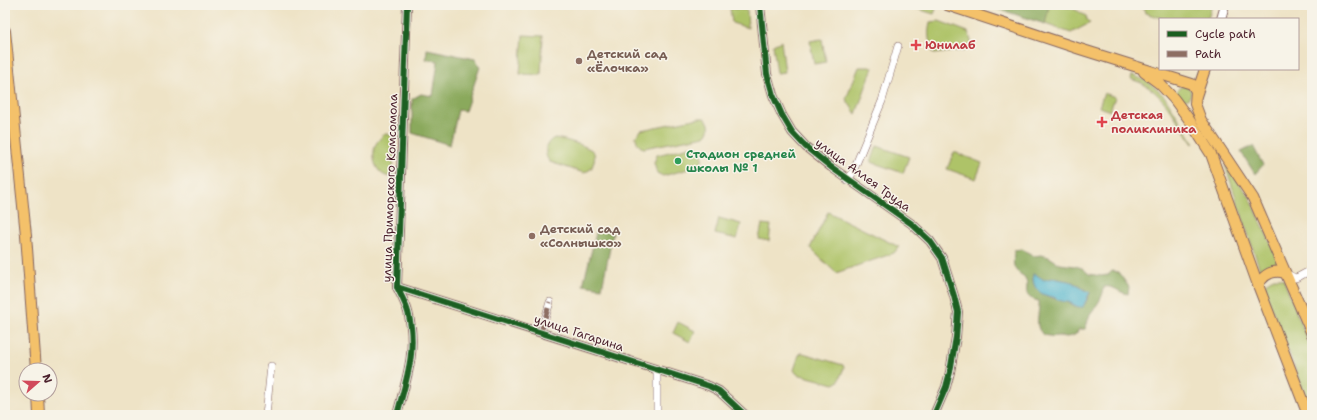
<svg xmlns="http://www.w3.org/2000/svg" width="1317" height="420" font-family="'Shantell Sans',sans-serif">
<style>
.green{fill:#aec368;stroke:#7c714a}
.forest{fill:#8aa95c;stroke:#6a6444;fill-rule:evenodd}
.water{fill:#4eb4cd;stroke:#4c6a7c}
.lines{fill:none;stroke-linecap:round;stroke-linejoin:round}
.minor-casing{stroke:#836461;stroke-width:8}
.tertiary-casing{stroke:#836461;stroke-width:10}
.primary-casing{stroke:#836461;stroke-width:12}
.minor{stroke:#fff;stroke-width:7}
.tertiary{stroke:#fff;stroke-width:8}
.primary{stroke:#f4c16a;stroke-width:10}
.quiet{stroke:#8d6e63;stroke-width:5;stroke-dasharray:10 5;stroke-linecap:butt}
.cycleway-casing{stroke:#f7f3e8;stroke-width:8}
.cycleway{stroke:#1b5e20;stroke-width:6}
.health-dot{fill:#e0444e;stroke:#f7f3e8;stroke-width:1.5}
.education-dot{fill:#8d6e63;stroke:#f7f3e8;stroke-width:1.5}
.leisure-dot{fill:#2e9e5b;stroke:#f7f3e8;stroke-width:1.5}
.labels{text-anchor:middle;dominant-baseline:central;stroke-width:3;stroke-linejoin:round;paint-order:stroke}
.health-label{font-size:12px;font-weight:bold;fill:#be3a42;stroke:#f7f3e8;text-anchor:start}
.education-label{font-size:12px;font-weight:bold;fill:#785e54;stroke:#f7f3e8;text-anchor:start}
.leisure-label{font-size:12px;font-weight:bold;fill:#27864d;stroke:#f7f3e8;text-anchor:start}
.street-label{font-size:12px;fill:#4a1f2b;stroke:#f7f3e8}
</style>
<rect width="100%" height="100%" fill="#f7f3e8"/>
<filter id="ink" filterUnits="userSpaceOnUse"><feTurbulence type="fractalNoise" baseFrequency=".025" numOctaves="2"/><feDisplacementMap in="SourceGraphic" scale="8" xChannelSelector="R" yChannelSelector="G"/><feConvolveMatrix kernelMatrix="1 2 1 2 8 2 1 2 1" color-interpolation-filters="sRGB"/></filter>
<filter id="wash" filterUnits="userSpaceOnUse"><feTurbulence type="fractalNoise" baseFrequency=".012" numOctaves="4" result="noise"/><feDisplacementMap in="SourceGraphic" scale="16" xChannelSelector="R" yChannelSelector="G"/><feGaussianBlur stdDeviation="0.9" result="paint"/><feColorMatrix in="noise" values="0 0 0 0 0 0 0 0 0 0 0 0 0 0 0 0 0 1.4 0 .05"/><feComposite in="paint" operator="in"/></filter>
<g filter="url(#wash)">
<rect width="100%" height="100%" fill="#eee3c6"/>
<g class="green">
<path d="M905,5H925L936,9L934,14Z"/>
<path d="M1049,5C1064,5 1076,8 1087,17L1086,19L1090,23L1071,33L1045,24Z"/>
<path d="M1143,5H1212L1208,19H1164L1145,13Z"/>
<path d="M730,8L747,10L748,28L732,23Z"/>
<path d="M939,21L968,32L974,49L934,54C929,42 927,35 930,22Z"/>
<path d="M523,35L543,36L541,75L520,74Z"/>
<path d="M822,39L826,62L814,64L810,41Z"/>
<path d="M781,41L785,72L777,73L773,45Z"/>
<path d="M859,67H873L856,114L846,99Z"/>
<path d="M1132,75L1149,82L1165,97L1194,143L1193,144C1180,126 1167,99 1148,87C1143,83 1136,81 1131,79Z"/>
<circle cx="1184" cy="93" r="7"/>
<path d="M1104,93L1115,97L1110,111L1099,107Z"/>
<path d="M699,118H704C711,122 711,131 705,136L644,148C638,147 636,141 636,136L641,130Z"/>
<path d="M384,134H388L394,138L393,176L391,177C376,176 370,157 376,144C378,140 381,138 384,134Z"/>
<path d="M555,138C562,139 591,146 594,153C596,158 593,165 591,169L584,173L550,162C543,155 545,141 555,138Z"/>
<path d="M694,146L699,149C703,154 704,161 699,166L663,176L657,173L654,163L657,155Z"/>
<path d="M877,146L909,157L903,173L871,162Z"/>
<path d="M954,152L982,163L976,179L947,169Z"/>
<path d="M1225,165L1250,197L1279,262L1260,270Z"/>
<path d="M828,212L899,247L894,253L836,273L810,248Z"/>
<path d="M719,218L741,224L737,239L715,234Z"/>
<path d="M762,224L771,225L769,241L759,239Z"/>
<path d="M1274,278H1281L1284,280L1312,352V413L1264,288C1266,282 1269,280 1274,278Z"/>
<path d="M678,322L695,331L690,342L673,333Z"/>
<path d="M801,353H803L843,365L844,368L838,382L834,384L797,374L794,370L799,355Z"/>
</g>
<g class="forest">
<path d="M986,5H1049L1045,24Z"/>
<path d="M427,49L475,59L480,67L465,111L458,110L450,145L412,133V99L421,94L433,96L438,61L426,59Z"/>
<path d="M1253,146L1263,165L1255,174L1241,152Z"/>
<path d="M597,229L613,233L602,288L583,285Z"/>
<path d="M1022,249L1034,256L1041,255L1049,257L1060,264L1075,266L1082,268L1089,274L1101,276L1108,275L1112,271L1118,272L1129,287L1128,294C1119,293 1114,285 1104,287C1103,298 1097,305 1090,314C1089,316 1087,325 1085,329H1079L1076,334C1070,338 1066,337 1059,336C1055,336 1053,337 1049,336C1031,333 1040,314 1039,301C1021,297 1029,290 1026,280C1025,276 1021,275 1019,273C1011,268 1014,258 1014,250ZM1033,274H1035L1044,280L1053,278L1073,282L1090,293L1085,304L1078,308C1063,296 1030,301 1033,274Z"/>
</g>
<path class="water" d="M1033,274H1035L1044,280L1053,278L1073,282L1084,290L1090,292L1083,307C1077,308 1074,304 1068,302C1066,301 1064,302 1062,301C1059,301 1056,298 1053,297C1040,295 1032,289 1033,274Z"/>
</g>
<g filter="url(#ink)">
<g class="lines">
<defs>
<g id="minor">
<path d="M847,180L852,174L882,101L898,46"/>
<path d="M1285,273L1295,278C1301,277 1306,271 1312,271"/>
<path d="M541,332L550,302"/>
<path d="M657,369V415"/>
<path d="M266,415L271,366"/>
<path d="M1233,415H1257"/>
</g>
<g id="tertiary">
<path d="M760,5L767,74L773,95L782,115L792,132L806,147L831,167L912,224L930,241L942,258L954,296L958,312L956,337L950,372L946,387L934,415"/>
<path d="M1221,19L1225,5"/>
<path d="M397,287L709,386L719,391L745,415"/>
<path d="M397,415C406,380 418,349 408,312C406,304 401,295 397,287L407,5"/>
</g>
<g id="primary">
<path d="M947,5L1080,49L1192,84L1196,91L1195,104L1201,120L1253,198L1312,334"/>
<path d="M5,31L26,235L36,370"/>
<path d="M1144,72L1160,84L1174,99L1188,118L1211,154L1258,285L1308,415"/>
<path d="M1196,96L1205,69"/>
<path d="M1258,285C1264,274 1273,269 1285,273"/>
<path d="M38,394L39,415"/>
</g>
</defs>
<use href="#minor" class="minor-casing"/>
<use href="#tertiary" class="tertiary-casing"/>
<use href="#primary" class="primary-casing"/>
<use href="#minor" class="minor"/>
<use href="#tertiary" class="tertiary"/>
<use href="#primary" class="primary"/>
<path class="quiet" d="M541,332L550,302"/>
<defs>
<g id="cycleway">
<path d="M760,5L767,74L773,95L782,115L792,132L806,147L831,167L912,224L930,241L942,258L954,296L958,312L956,337L950,372L946,387L934,415"/>
<path d="M397,287L709,386L719,391L745,415"/>
<path d="M397,415C406,380 418,349 408,312C406,304 401,295 397,287L407,5"/>
</g>
</defs>
<use href="#cycleway" class="cycleway-casing"/>
<use href="#cycleway" class="cycleway"/>
</g>
</g>
<g class="health-dot">
<path d="M914 39h4v4h4v4h-4v4h-4v-4h-4v-4h4z"/>
<path d="M1100 116h4v4h4v4h-4v4h-4v-4h-4v-4h4z"/>
</g>
<g class="education-dot">
<circle cx="579" cy="61" r="4"/>
<circle cx="532" cy="236" r="4"/>
</g>
<circle class="leisure-dot" cx="678" cy="161" r="4"/>
<g class="labels">
<g class="health-label">
<text x="925" y="45">Юнилаб</text>
<text x="1111" y="115">Детская<tspan x="1111" dy="14">поликлиника</tspan></text>
</g>
<g class="education-label">
<text x="587" y="54">Детский сад<tspan x="587" dy="14">«Ёлочка»</tspan></text>
<text x="540" y="229">Детский сад<tspan x="540" dy="14">«Солнышко»</tspan></text>
</g>
<g class="leisure-label">
<text x="686" y="154">Стадион средней<tspan x="686" dy="14">школы № 1</tspan></text>
</g>
<g class="street-label">
<text transform="translate(863 175) rotate(36)">улица Аллея Труда</text>
<text transform="translate(390 188) rotate(-88)">улица Приморского Комсомола</text>
<text transform="translate(579 333) rotate(18)">улица Гагарина</text>
</g>
</g>
<rect width="1317" height="420" fill="none" stroke="#f7f3e8" stroke-width="20"/>
<rect x="1159" y="18" width="140" height="52" fill="#f7f3e8" stroke="#b29e9c"/>
<rect x="1167" y="31" width="20" height="6" fill="#1b5e20" stroke="#b29e9c"/>
<text x="1195" y="38" font-size="12" fill="#4a1f2b">Cycle path</text>
<rect x="1167" y="51" width="20" height="6" fill="#8d6e63" stroke="#b29e9c"/>
<text x="1195" y="58" font-size="12" fill="#4a1f2b">Path</text>
<g transform="translate(38 382) rotate(70)"><circle r="19" fill="#f7f3e8" stroke="#b29e9c"/>
<path d="M0-3L7 15L0 10L-7 15Z" fill="#d1495b"/>
<text y="-6" font-size="11" font-weight="bold" text-anchor="middle" fill="#4a1f2b">N</text>
</g>
</svg>
